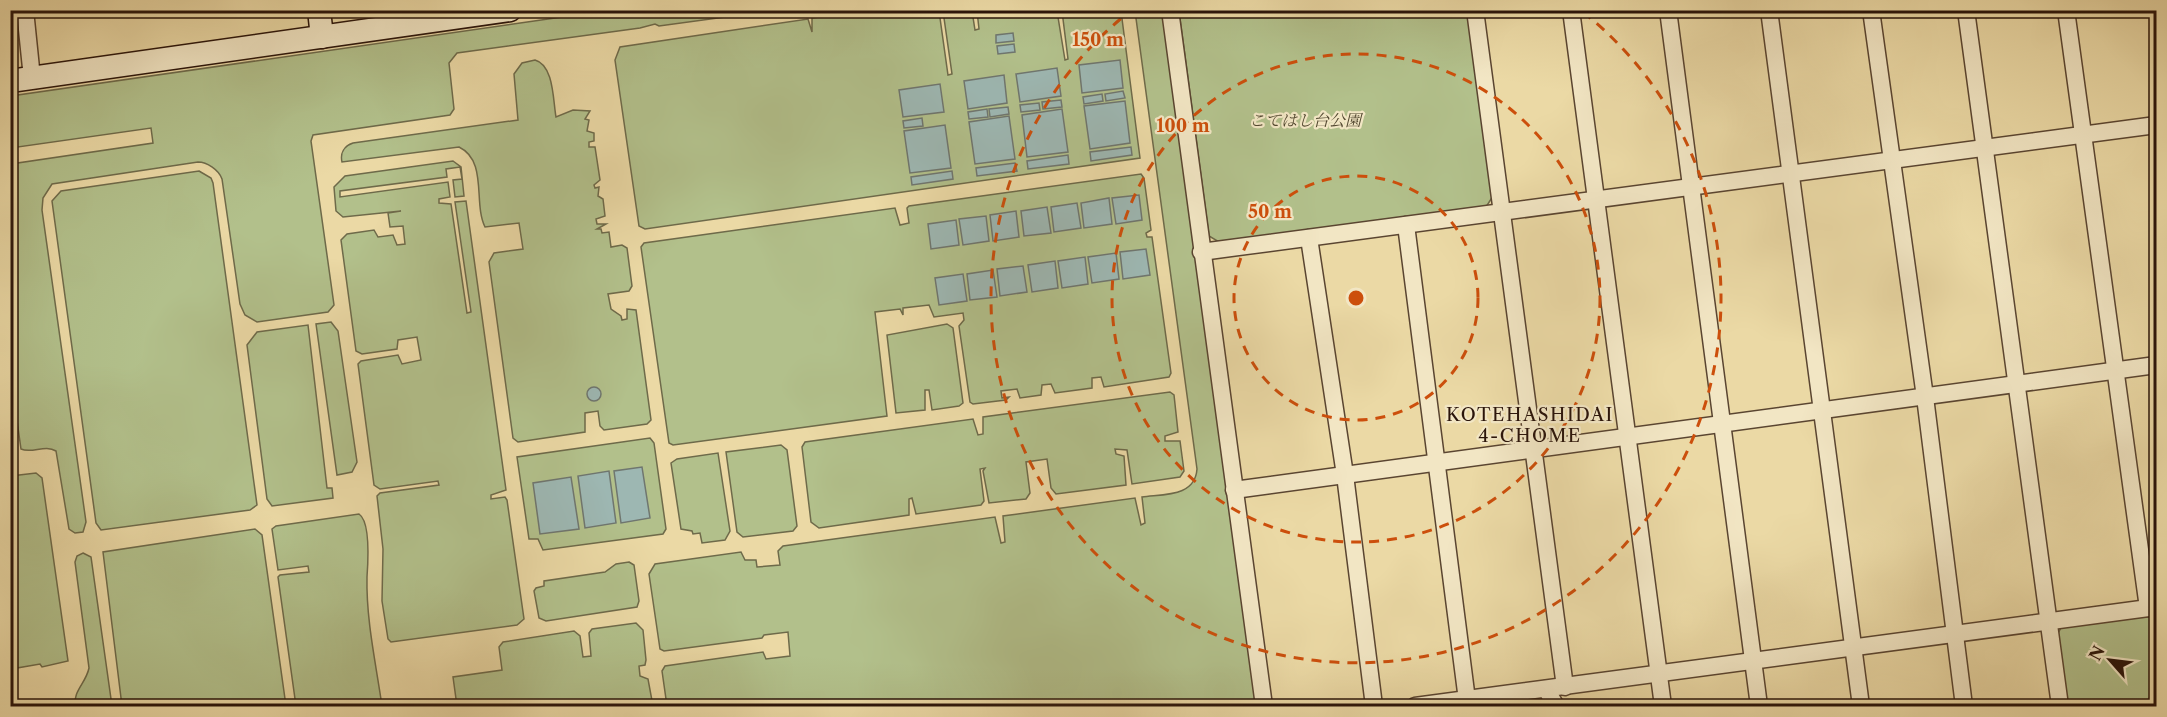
<svg xmlns="http://www.w3.org/2000/svg" width="2167" height="717" font-family="'Libre Caslon Text','Noto Serif JP',serif">
<style>
.green{fill:#b2c08b;stroke:#6e6a4a;stroke-width:1.5}
.water{fill:#9db7b2;stroke:#6f766f;stroke-width:1.5}
.lines{fill:none;stroke-linecap:round;stroke-linejoin:round}
.street-casing{stroke:#5a4531;stroke-width:19}
.secondary-casing{stroke:#2a140a;stroke-width:25}
.street{stroke:#f2e6c4;stroke-width:16}
.secondary{stroke:#f2e6c4;stroke-width:22}
.ring{fill:none;stroke:#cc4f0c;stroke-width:3;stroke-dasharray:10 8}
.labels{text-anchor:middle;dominant-baseline:central;stroke-width:4.5;stroke-linejoin:round;paint-order:stroke}
.park-label{font-size:16px;font-style:italic;fill:#534831;stroke:#f2e6c4}
.neighbourhood-label{font-size:18px;letter-spacing:1.5px;fill:#2a140a;stroke:#f2e6c4}
.centre{fill:#cc4f0c;stroke:#f2e6c4;stroke-width:3}
.ring-label{font-size:18px;text-anchor:middle;font-weight:bold;fill:#cc4f0c;stroke:#f2e6c4;stroke-width:4.5;stroke-linejoin:round;paint-order:stroke}
</style>
<rect width="100%" height="100%" fill="#ebd9a5"/>
<filter id="stains"><feTurbulence type="fractalNoise" baseFrequency=".00333" numOctaves="4"/><feColorMatrix values="0 0 0 0 .2 0 0 0 0 .09 0 0 0 0 .02 0 0 0 .5 -.17"/></filter>
<radialGradient id="worn" r=".72"><stop offset=".6" stop-color="#630" stop-opacity="0"/><stop offset="1" stop-color="#630" stop-opacity=".3"/></radialGradient>
<g class="green">
<path d="M866,10L939,11L948,75L952,74L943,11H972L975,30L979,29L977,11H1057L1065,60L1068,59L1062,11H1121L1140,158L645,229L639,226L615,60L620,47L808,19L812,32V18Z"/>
<path d="M604,11H770L659,26L655,24L640,28L457,53L449,63L454,109L450,115L313,135L311,141L334,305L328,312L257,322L245,315L240,304L222,179C219,170 207,162 198,162L52,184L43,198L42,210L86,522L83,532L75,533L69,529L56,451C45,444 32,454 21,449L10,371L11,164L153,143L151,128L11,148V96Z"/>
<path d="M1135,11H1162L1257,706H667L662,671L665,666L763,652L766,659L790,656L788,632L764,635L762,638L664,651L660,649L649,574L655,564L741,552L745,560H756L757,567L780,565L778,551L783,546L995,517L1001,543L1005,542L1003,516L1135,498L1141,525L1145,523L1142,497C1164,494 1195,497 1197,469Z"/>
<path d="M1179,11H1468L1493,196L1486,207L1219,242L1209,236Z"/>
<path d="M535,60C554,65 553,101 556,117L573,110L590,111L585,119L589,120L587,131L594,133V141L589,142V147H595L600,180L594,185L595,188L599,187L598,196L603,199L605,216L596,219L597,224H606L597,229H601L602,233L609,232L611,247L622,245L627,248L632,286L629,291L608,294L611,309L621,316L622,320L627,319V309L636,310L651,420L647,424L604,430L600,426L598,411L585,413V432L518,442L513,438L489,262L494,253L523,249L519,223L485,227C473,203 488,161 459,147L342,162C340,153 344,146 353,143L518,120L514,74L522,63Z"/>
<path d="M453,161L461,167L464,196L455,197L453,180L462,179L460,167L446,169L447,177L340,191V197L448,182L450,197L439,199V203L451,204L467,313L471,312L455,202L466,201L506,490L491,495V499L505,497L507,500L524,619L517,625L391,642L388,639L382,601L383,549L377,496L380,493L439,485L438,481L380,489L374,485L358,364L361,361L398,355L402,364L421,360L417,337L398,340L397,349L362,354L356,351L341,240L347,234L374,230L378,237L393,235L397,245L405,244L403,226L390,227L388,213L401,211L343,217L336,211L334,187L345,176Z"/>
<path d="M199,171L211,178L213,183L257,505L250,510L101,530L96,523L52,201L61,191Z"/>
<path d="M1141,174L1144,178L1151,230L1146,233L1147,237H1152L1171,373L1169,377L1104,387L1101,377L1092,378V388L1055,393L1051,384L1042,385L1041,395L1020,398L1017,389L1001,391L1002,398L1009,397L1006,400L973,404L970,402L959,326L964,320L963,313L934,317L929,305L903,308V315L900,309L875,312L887,416L673,445L669,443L641,247L644,243L895,208L900,225L909,223L907,208L909,206Z"/>
<path d="M331,322L338,331L357,462L352,472L337,475L316,324Z"/>
<path d="M947,324L953,328L963,403L959,406L932,410L929,390H925V410L896,413L887,335Z"/>
<path d="M308,325L327,488H332L333,498L272,506L267,499L247,345L257,332Z"/>
<path d="M1170,392L1174,395L1178,432L1165,436V441H1180L1184,471L1180,477L1132,484L1127,450L1115,449L1116,454L1124,456L1126,485L1056,494L1051,488L1047,459L1026,462L1030,493L1026,499L989,503L983,471L985,468L980,469L984,501L981,505L916,514L912,498L909,499V515L819,528L811,522L802,447L805,442L973,419L978,435L983,434V417Z"/>
<path d="M650,438L654,443L666,529L663,534L543,550L538,539H529L517,457Z"/>
<path d="M781,445L787,450L797,526L793,531L743,537L737,532L726,452Z"/>
<path d="M718,453L730,531L725,540L702,543L700,533L693,534L692,531L681,529L671,463L677,459Z"/>
<path d="M36,473L42,478L68,661L42,667L40,664L11,669V476Z"/>
<path d="M359,514C371,522 368,563 367,577C366,620 376,664 382,706H296L278,577L280,575L309,572L308,566L278,570L272,529L276,526Z"/>
<path d="M255,529L262,535L286,706H122L103,552Z"/>
<path d="M83,553L91,557L112,706H75C73,691 86,683 89,668L75,562L77,556Z"/>
<path d="M629,562L634,565L639,601L637,607L546,621L539,618L534,591L536,588L544,586V581L605,572L616,564Z"/>
<path d="M2156,613V701L2150,706H2066L2055,639L2062,626Z"/>
<path d="M636,623L643,630L646,660L645,665L639,666L640,676L648,679L653,706H457L453,677L502,670L499,647L503,642L574,631L580,636L583,657L591,656L589,633L592,629Z"/>
</g>
<g class="water">
<path d="M1013,33L1014,41L996,43V35Z"/>
<path d="M1014,44L1015,52L998,54L997,46Z"/>
<path d="M1120,60L1123,88L1082,93L1079,65Z"/>
<path d="M1057,68L1061,96L1020,102L1016,74Z"/>
<path d="M1004,75L1007,103L968,109L964,81Z"/>
<path d="M940,84L944,112L903,117L899,90Z"/>
<path d="M1123,91L1125,98L1106,101L1105,94Z"/>
<path d="M1102,94L1103,101L1084,104L1083,97Z"/>
<path d="M1061,100L1062,107L1043,109L1042,102Z"/>
<path d="M1125,101L1130,143L1090,149L1084,106Z"/>
<path d="M1039,103L1040,110L1021,112L1020,105Z"/>
<path d="M1008,107L1009,114L990,117L989,109Z"/>
<path d="M987,109L988,117L969,119L968,112Z"/>
<path d="M1062,109L1068,152L1027,157L1022,115Z"/>
<path d="M1009,116L1015,159L975,164L969,122Z"/>
<path d="M922,118L923,126L904,128L903,121Z"/>
<path d="M945,125L951,168L910,173L904,131Z"/>
<path d="M1131,147L1132,155L1091,161L1090,152Z"/>
<path d="M1068,155L1069,164L1028,169L1027,161Z"/>
<path d="M1015,163L1017,171L977,176L976,168Z"/>
<path d="M952,171L953,179L912,185L911,177Z"/>
<path d="M1139,195L1142,220L1116,224L1112,198Z"/>
<path d="M1109,198L1112,224L1084,228L1081,203Z"/>
<path d="M1077,203L1081,228L1054,232L1051,207Z"/>
<path d="M1047,207L1051,233L1024,236L1021,211Z"/>
<path d="M1016,211L1019,237L993,241L990,215Z"/>
<path d="M986,216L989,241L963,245L959,219Z"/>
<path d="M956,220L959,245L931,249L928,224Z"/>
<path d="M1146,249L1150,275L1123,279L1120,252Z"/>
<path d="M1116,253L1119,279L1092,283L1088,257Z"/>
<path d="M1085,257L1088,284L1062,288L1058,261Z"/>
<path d="M1055,261L1058,288L1032,292L1028,265Z"/>
<path d="M1023,266L1027,292L1000,296L997,269Z"/>
<path d="M993,270L997,297L970,300L967,274Z"/>
<path d="M963,274L967,301L939,305L935,278Z"/>
<circle cx="594" cy="394" r="7"/>
<path d="M642,467L650,518L621,523L614,471Z"/>
<path d="M609,471L616,523L585,528L578,476Z"/>
<path d="M571,477L579,529L540,534L533,483Z"/>
</g>
<g class="lines">
<defs>
<g id="street">
<path d="M25,10L32,78"/>
<path d="M1170,10L1264,706"/>
<path d="M1475,10L1565,687"/>
<path d="M1571,10L1663,706"/>
<path d="M1668,10L1759,706"/>
<path d="M1769,10L1861,706"/>
<path d="M1871,10L1925,397L1964,706"/>
<path d="M1966,10L2060,706"/>
<path d="M2066,10L2148,608"/>
<path d="M1406,225L1467,700"/>
<path d="M1309,238L1345,475L1374,706"/>
<path d="M1201,252L2156,125"/>
<path d="M1234,490L2156,365"/>
<path d="M1546,689L1556,706"/>
<path d="M1415,706L2156,607"/>
<path d="M2154,706L2156,704"/>
</g>
<g id="secondary">
<path d="M319,10L322,37"/>
<path d="M10,81L510,10"/>
</g>
</defs>
<use href="#street" class="street-casing"/>
<use href="#secondary" class="secondary-casing"/>
<use href="#street" class="street"/>
<use href="#secondary" class="secondary"/>
</g>
<g class="ring">
<circle cx="1356" cy="298" r="122"/>
<circle cx="1356" cy="298" r="244"/>
<path d="M1583 12A365 365 0 1 1 1129 12"/>
</g>
<g class="labels">
<g class="park-label">
<text x="1305" y="120">こてはし台公園</text>
</g>
<g class="neighbourhood-label">
<text x="1530" y="415">KOTEHASHIDAI<tspan x="1530" dy="21">4-CHOME</tspan></text>
</g>
</g>
<circle cx="1356" cy="298" r="9" class="centre"/>
<g class="ring-label">
<text x="1098" y="46">150 m</text>
<text x="1183" y="132">100 m</text>
<text x="1270" y="218">50 m</text>
</g>
<rect width="2167" height="717" fill="none" stroke="#ebd9a5" stroke-width="36"/>
<rect x="12" y="12" width="2143" height="693" fill="none" stroke="#2a140a" stroke-width="3"/>
<rect x="18" y="18" width="2131" height="681" fill="none" stroke="#2a140a" stroke-width="1.5"/>
<g transform="translate(2110 660) rotate(298)" stroke="#f2e6c4" stroke-width="4.5" paint-order="stroke">
<path d="M0-4.5L10 22L0 15L-10 22Z" fill="#2a140a"/>
<text y="-9" font-size="16" font-weight="bold" text-anchor="middle" fill="#2a140a">N</text>
</g>
<rect width="100%" height="100%" filter="url(#stains)"/>
<rect width="100%" height="100%" fill="url(#worn)"/>
</svg>
